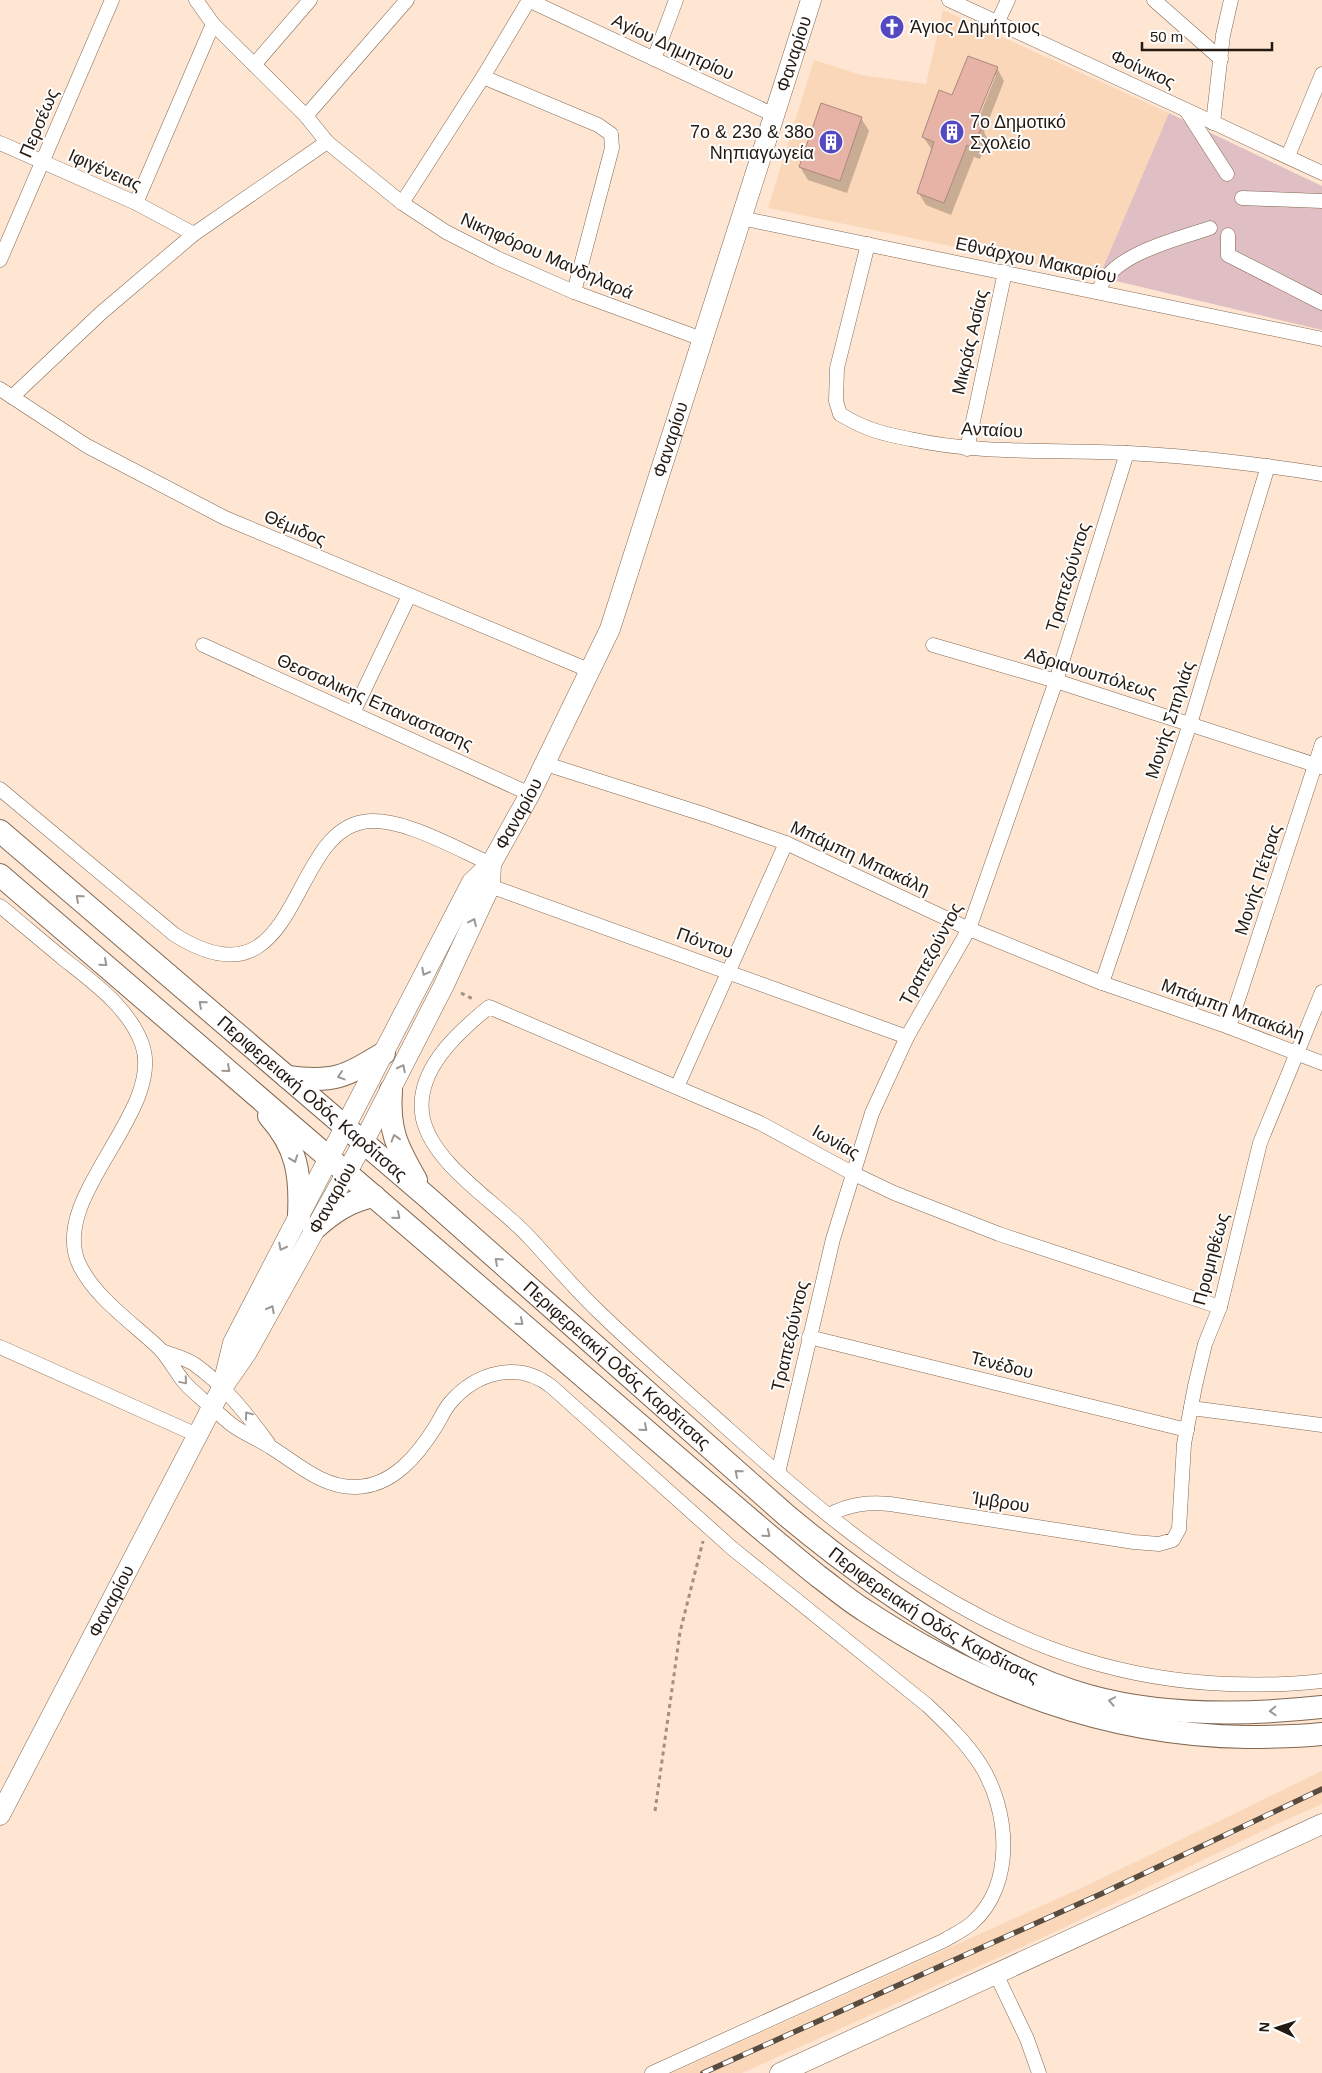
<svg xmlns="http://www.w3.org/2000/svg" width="1322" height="2073" font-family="Helvetica,sans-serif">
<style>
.built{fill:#fad7b8}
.green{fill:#dfbfc4}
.shadow{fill:#0003;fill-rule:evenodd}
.building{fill:#e6b3a6;stroke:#ad887f}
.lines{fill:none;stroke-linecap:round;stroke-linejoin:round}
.street-casing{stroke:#826852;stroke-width:15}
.secondary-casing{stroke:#826852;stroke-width:21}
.primary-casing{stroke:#826852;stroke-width:24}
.path{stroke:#a29080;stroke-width:3;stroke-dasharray:4 4;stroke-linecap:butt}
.street{stroke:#fff;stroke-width:14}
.secondary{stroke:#fff;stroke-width:20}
.primary{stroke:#fff;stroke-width:22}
.rail-casing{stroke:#584b3f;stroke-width:5.5}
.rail{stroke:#fff;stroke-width:4;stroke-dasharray:11;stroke-linecap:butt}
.oneway{stroke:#9c9894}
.labels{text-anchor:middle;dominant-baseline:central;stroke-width:4;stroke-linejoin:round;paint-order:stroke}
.poi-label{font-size:18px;fill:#241a11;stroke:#fff;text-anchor:start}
.street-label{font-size:18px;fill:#241a11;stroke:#fff}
</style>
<rect width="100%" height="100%" fill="#fee6d2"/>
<g class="built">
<path d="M943,10L1169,113L1099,277L768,208L814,60L861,75L926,84Z"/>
<path d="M1322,1771V1804L1277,1824L1055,1932L742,2073H672L1088,1885Z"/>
</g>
<path class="green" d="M1169,113L1322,186V330L1099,277Z"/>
<g class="shadow">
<path d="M997,68L1004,81L984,132L988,140L980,159L974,157L951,215L926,205L918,192L933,151L923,137L953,97ZM993,75H996L974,130L972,129Z"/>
<path d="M861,118L869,131L847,193L808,180L800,167Z"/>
</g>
<g class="building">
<path d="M968,56L998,67L975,123L982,126L973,148L967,145L944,203L917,193L934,142L922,137L939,90L952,95Z"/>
<path d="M821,103L862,117L840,181L799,167Z"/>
</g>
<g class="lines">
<defs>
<g id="street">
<path d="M196,0L213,24L306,116L327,142L402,203L446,232L497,258L574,292L702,339"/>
<path d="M528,0L774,115"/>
<path d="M949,0L1322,173"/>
<path d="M1154,0L1221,59"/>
<path d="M998,21L1008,0"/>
<path d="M654,59L676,0"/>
<path d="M254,65L310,0"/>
<path d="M483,77L598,125L611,134L612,148L574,292"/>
<path d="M1186,110L1227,174"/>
<path d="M306,116L407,0"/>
<path d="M1213,123L1223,35L1231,0"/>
<path d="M0,143L136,203L194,234"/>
<path d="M1288,156L1322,74"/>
<path d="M1242,198L1322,201"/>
<path d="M136,203L213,24"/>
<path d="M402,203L483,77L529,0"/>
<path d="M741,218L1322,339"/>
<path d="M1228,235V255L1322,303"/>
<path d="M868,244L837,368L836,401L840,414C864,429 883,434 910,439C982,455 1054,449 1126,453C1191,456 1257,464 1322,474"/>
<path d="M0,260L112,0"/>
<path d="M1098,292C1111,254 1175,240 1210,228"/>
<path d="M0,389L87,446L225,518L591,671"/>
<path d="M12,397L101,313L194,234L327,142"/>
<path d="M967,449L1005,272"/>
<path d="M203,645L530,794"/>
<path d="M933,645L1056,681L1322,767"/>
<path d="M353,713L409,596"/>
<path d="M546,764L706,815L786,843L969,929L1102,983L1229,1027L1322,1063"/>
<path d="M0,789L175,935C300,1013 287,835 363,822C399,815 457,849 491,864"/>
<path d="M490,886L907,1037"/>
<path d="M0,906C22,924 43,942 65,960C94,983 129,1008 142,1044C166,1111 48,1197 79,1264C94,1297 134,1324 159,1348C169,1358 175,1371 184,1382C192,1391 202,1399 211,1407C219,1413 226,1421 235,1427C247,1435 260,1440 272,1448C298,1464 323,1488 356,1487C393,1486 418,1455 436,1426C441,1418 444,1410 450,1403C476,1372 519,1360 552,1387L733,1549L927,1705C946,1723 965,1741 980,1764C1009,1809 1016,1884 972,1923C964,1930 953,1935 943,1941L652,2073"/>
<path d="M1102,983L1190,724L1268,466"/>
<path d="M1229,1027L1322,744"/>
<path d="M677,1087L786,843"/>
<path d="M1220,1307L999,1234L894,1193L852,1173L760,1123L489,1007C457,1033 413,1072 423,1119C434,1166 498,1203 530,1238C553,1263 574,1288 598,1311C640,1352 685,1390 728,1429C876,1562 1020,1676 1228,1684C1259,1685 1291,1685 1322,1681"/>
<path d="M809,1337L1187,1430"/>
<path d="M0,1347L197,1435"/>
<path d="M162,1351C172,1355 185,1358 194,1364C224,1385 247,1414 268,1443"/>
<path d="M1191,1408L1322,1425"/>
<path d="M778,1473L833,1239L872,1113L907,1037L969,929L1056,681L1127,453"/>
<path d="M829,1515C849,1504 868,1502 890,1504L1134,1542L1159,1544L1173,1540L1179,1529L1184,1444L1195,1386L1205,1344L1220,1307L1260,1143L1322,992"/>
<path d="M996,1974L1027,2039L1039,2073"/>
</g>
<g id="secondary">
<path id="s1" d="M222,1388L233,1343L472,882L491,864L530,794L610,629L811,0"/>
<path id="s2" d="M0,1815L222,1388L247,1352L363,1143L444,985L490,886L491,864"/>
<path d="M780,2073L1322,1824"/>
</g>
<g id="primary">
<path id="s3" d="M0,831L426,1196L786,1515C846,1565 907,1609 975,1647C1011,1667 1048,1685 1089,1696C1161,1716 1248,1715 1322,1707"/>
<path d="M0,875L699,1476C739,1510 778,1544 818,1576C833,1587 848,1600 864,1610C981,1687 1105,1735 1246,1737C1271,1737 1297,1737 1322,1734"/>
<path d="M287,1077C335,1083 344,1077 384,1053"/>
<path d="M391,1090C388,1130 397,1147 416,1180"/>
<path d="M269,1116C297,1147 301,1175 299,1215"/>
<path d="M314,1229C333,1212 349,1201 374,1196"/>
</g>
</defs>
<use href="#street" class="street-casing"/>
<use href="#secondary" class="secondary-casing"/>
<use href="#primary" class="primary-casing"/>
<g class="path">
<path d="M461,993L475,1000"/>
<path d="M655,1811L680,1632L703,1541"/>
</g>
<use href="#street" class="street"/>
<use href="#secondary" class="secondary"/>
<use href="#primary" class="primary"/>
<defs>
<path id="rail" d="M703,2073L1103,1893L1322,1789"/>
</defs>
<use href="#rail" class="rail-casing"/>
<use href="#rail" class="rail"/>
</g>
<defs><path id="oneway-chevron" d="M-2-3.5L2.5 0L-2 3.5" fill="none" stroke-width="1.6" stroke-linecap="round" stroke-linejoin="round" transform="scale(1.25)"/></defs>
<g class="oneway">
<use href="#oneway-chevron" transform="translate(79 898) rotate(-139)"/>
<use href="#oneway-chevron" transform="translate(473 922) rotate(-65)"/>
<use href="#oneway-chevron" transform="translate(104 963) rotate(41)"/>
<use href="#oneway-chevron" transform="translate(425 972) rotate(118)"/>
<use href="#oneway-chevron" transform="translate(202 1004) rotate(-139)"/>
<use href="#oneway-chevron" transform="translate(402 1068) rotate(-63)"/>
<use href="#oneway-chevron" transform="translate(227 1069) rotate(41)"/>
<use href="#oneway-chevron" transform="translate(341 1076) rotate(162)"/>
<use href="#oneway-chevron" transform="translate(395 1138) rotate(-107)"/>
<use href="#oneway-chevron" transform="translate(294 1159) rotate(70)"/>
<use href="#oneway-chevron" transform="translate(397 1216) rotate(41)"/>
<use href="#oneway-chevron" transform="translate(282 1247) rotate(117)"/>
<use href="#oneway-chevron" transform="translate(498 1261) rotate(-138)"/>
<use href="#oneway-chevron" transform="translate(271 1309) rotate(-62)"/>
<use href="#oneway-chevron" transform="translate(520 1322) rotate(41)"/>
<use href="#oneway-chevron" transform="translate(184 1381) rotate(50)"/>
<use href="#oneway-chevron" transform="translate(248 1415) rotate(-127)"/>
<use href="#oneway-chevron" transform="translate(644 1428) rotate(41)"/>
<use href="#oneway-chevron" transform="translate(738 1473) rotate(-139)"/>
<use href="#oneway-chevron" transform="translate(767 1534) rotate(40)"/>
<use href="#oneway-chevron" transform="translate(1112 1701) rotate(-169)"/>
<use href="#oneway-chevron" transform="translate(1273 1711) rotate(178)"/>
</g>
<defs>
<symbol id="church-disc" viewBox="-11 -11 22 22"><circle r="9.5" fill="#5549c1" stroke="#fff"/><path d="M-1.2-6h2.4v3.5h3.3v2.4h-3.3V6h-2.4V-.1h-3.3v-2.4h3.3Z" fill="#fff"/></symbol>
<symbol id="building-disc" viewBox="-11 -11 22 22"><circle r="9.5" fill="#5549c1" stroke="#fff"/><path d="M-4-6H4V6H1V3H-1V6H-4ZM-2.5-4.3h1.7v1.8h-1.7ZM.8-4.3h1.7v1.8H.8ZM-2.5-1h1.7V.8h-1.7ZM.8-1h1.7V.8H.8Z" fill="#fff"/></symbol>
</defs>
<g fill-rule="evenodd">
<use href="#church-disc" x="878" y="13" width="28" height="28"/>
<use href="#building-disc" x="938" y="118" width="28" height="28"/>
<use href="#building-disc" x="817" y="128" width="28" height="28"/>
</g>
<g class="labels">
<g class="poi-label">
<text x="910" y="27">Άγιος Δημήτριος</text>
<text x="970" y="122">7ο Δημοτικό<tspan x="970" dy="21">Σχολείο</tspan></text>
<text x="814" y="132" text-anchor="end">7ο &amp; 23ο &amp; 38ο<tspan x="814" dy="21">Νηπιαγωγεία</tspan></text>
</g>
<g class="street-label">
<text transform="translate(673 47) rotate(25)">Αγίου Δημητρίου</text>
<text stroke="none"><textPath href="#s1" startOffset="1459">Φαναρίου</textPath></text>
<text transform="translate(1143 69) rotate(25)">Φοίνικος</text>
<text transform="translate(39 123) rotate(-67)">Περσέως</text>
<text transform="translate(105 170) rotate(24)">Ιφιγένειας</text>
<text transform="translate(547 256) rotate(24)">Νικηφόρου Μανδηλαρά</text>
<text transform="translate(1036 260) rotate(12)">Εθνάρχου Μακαρίου</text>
<text transform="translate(970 342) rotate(-77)">Μικράς Ασίας</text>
<text transform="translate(992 430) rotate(3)">Ανταίου</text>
<text stroke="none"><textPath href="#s1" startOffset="1054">Φαναρίου</textPath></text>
<text transform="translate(295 528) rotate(23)">Θέμιδος</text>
<text transform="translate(1068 577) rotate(-73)">Τραπεζούντος</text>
<text transform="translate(1091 673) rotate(17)">Αδριανουπόλεως</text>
<text transform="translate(375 702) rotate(24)">Θεσσαλικης Επαναστασης</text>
<text transform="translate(1170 720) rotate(-72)">Μονής Σπηλιάς</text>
<text stroke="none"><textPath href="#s1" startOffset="649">Φαναρίου</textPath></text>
<text transform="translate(860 858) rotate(25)">Μπάμπη Μπακάλη</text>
<text transform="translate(1258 880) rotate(-72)">Μονής Πέτρας</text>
<text transform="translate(705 943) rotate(20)">Πόντου</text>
<text transform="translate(931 954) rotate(-62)">Τραπεζούντος</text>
<text transform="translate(1233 1010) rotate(20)">Μπάμπη Μπακάλη</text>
<text stroke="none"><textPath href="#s3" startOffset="411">Περιφερειακή Οδός Καρδίτσας</textPath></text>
<text transform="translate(836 1142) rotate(29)">Ιωνίας</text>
<text stroke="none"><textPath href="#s2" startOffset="701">Φαναρίου</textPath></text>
<text transform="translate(1211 1259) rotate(-75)">Προμηθέως</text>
<text transform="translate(790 1336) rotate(-77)">Τραπεζούντος</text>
<text stroke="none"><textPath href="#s3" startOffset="816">Περιφερειακή Οδός Καρδίτσας</textPath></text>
<text transform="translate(1002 1365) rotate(14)">Τενέδου</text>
<text transform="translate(1001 1502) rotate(9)">Ίμβρου</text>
<text stroke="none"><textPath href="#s2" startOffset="241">Φαναρίου</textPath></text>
<text stroke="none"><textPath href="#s3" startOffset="1221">Περιφερειακή Οδός Καρδίτσας</textPath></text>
</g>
</g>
<g transform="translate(1277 2028) rotate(274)" stroke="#ffffff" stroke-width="4" paint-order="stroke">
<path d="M0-4L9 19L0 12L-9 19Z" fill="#241a11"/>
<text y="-8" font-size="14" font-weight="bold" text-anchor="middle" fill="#241a11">N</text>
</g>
<path d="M1142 42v8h130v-8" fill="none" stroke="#241a11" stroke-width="2.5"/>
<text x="1150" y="42" font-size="15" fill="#241a11" stroke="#ffffff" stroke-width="4" paint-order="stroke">50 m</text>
</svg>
